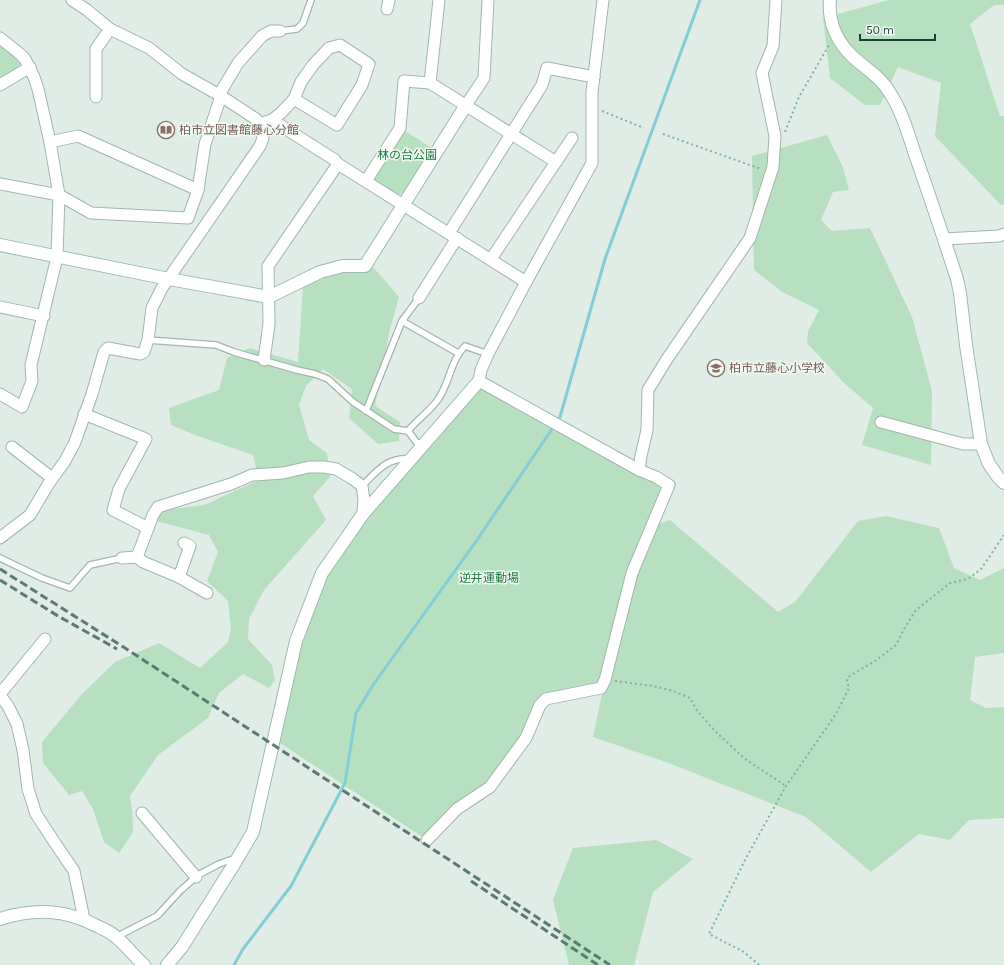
<svg xmlns="http://www.w3.org/2000/svg" width="1004" height="965" font-family="Karla,'Noto Sans JP',sans-serif">
<style>
.green{fill:#b6e0c0}
.lines{fill:none;stroke-linecap:round;stroke-linejoin:round}
.stream{stroke:#81ced8;stroke-width:3}
.lane-casing{stroke:#a2b5ad;stroke-width:8}
.street-casing{stroke:#a2b5ad;stroke-width:13}
.secondary-casing{stroke:#9dbaae;stroke-width:14}
.path{stroke:#7cb4a1;stroke-width:2;stroke-dasharray:2 3;stroke-linecap:butt}
.lane{stroke:#fff;stroke-width:5.5}
.street{stroke:#fff;stroke-width:11}
.secondary{stroke:#fff;stroke-width:12}
.rail{stroke:#597b70;stroke-width:3;stroke-dasharray:8 4;stroke-linecap:butt}
.labels{text-anchor:middle;dominant-baseline:central;stroke-width:3;stroke-linejoin:round;paint-order:stroke}
.education-label{font-size:12px;fill:#785e54;stroke:#f0f9f4;text-anchor:start}
.park-label{font-size:12px;fill:#247a43;stroke:#f0f9f4}
</style>
<rect width="100%" height="100%" fill="#e0ede6"/>
<g class="green">
<path d="M889,0H1004V5H994L970,24L1000,116H1004V205L1000,204L935,136L941,83L898,67L880,105H865L830,78L823,18Z"/>
<path d="M0,43L17,58L24,66L0,81Z"/>
<path d="M402,129L432,148L403,193L396,195L372,180Z"/>
<path d="M827,135L843,167L849,190L833,192L821,220L832,231L870,228L912,317L932,391L931,465L862,445L873,408L845,384L807,343L808,331L819,310L782,292L754,270L752,156Z"/>
<path d="M374,268L399,297L390,329L375,406L400,422L399,441L378,444L349,418L352,389L323,369L306,386L299,405L309,440L327,453L330,477L313,496L326,520L264,590L249,619L248,639L272,665L275,680L269,688L243,674L219,693L208,718L158,755L130,796L132,810L133,832L119,853L104,842L93,809L82,791L69,795L43,763L42,742L81,695L115,662L159,643L200,668L228,642L231,628L228,601L207,581L218,552L209,535L156,521L164,510L204,505L259,480L253,455L195,435L171,425L169,408L219,390L227,358L250,348L298,362L303,286L342,271Z"/>
<path d="M479,381L546,418L631,473L663,486L648,527L670,520L778,612L795,602L858,521L886,516L939,528L954,568L980,580L1004,568V653L975,657L970,700L986,708L1004,707V818L969,820L950,840L919,834L871,872L806,817L663,761L593,737L605,680L587,685L540,705L490,787L427,840L274,739L322,573Z"/>
<path d="M656,840L693,859L653,892L634,965H569L553,900L573,848Z"/>
</g>
<g class="lines">
<path class="stream" d="M234,965L243,949L291,886L345,783L356,713L373,685L477,540L560,417L605,259L700,0"/>
<defs>
<g id="lane">
<path d="M280,31L297,29L303,23L311,0"/>
<path d="M402,321L458,353"/>
<path d="M148,340L216,345L234,352L297,370L315,374L328,379L353,402L394,429L408,431L421,448"/>
<path d="M366,411L402,321L419,298"/>
<path d="M408,431C417,419 431,411 439,398C450,381 451,360 465,346L488,354"/>
<path d="M362,486C378,470 387,457 411,459"/>
<path d="M0,558L42,578L70,588L90,565L122,558"/>
<path d="M116,937L157,916L180,891L198,875L219,864L236,858"/>
</g>
<g id="street">
<path d="M387,9L389,0"/>
<path d="M0,38L19,53L25,59L34,77L38,89L50,142L59,195L57,257L31,365L32,381L22,407L0,394"/>
<path d="M430,83L439,0"/>
<path d="M0,85L30,67"/>
<path d="M219,95L238,63L262,36L271,31H280"/>
<path d="M96,97V49L110,29"/>
<path d="M466,105L484,78L488,0"/>
<path d="M272,120L335,160L338,164"/>
<path d="M259,124L272,120L281,113L294,99L301,82L313,65L329,48L340,45L369,64L362,85L337,125L294,99"/>
<path d="M50,142L78,136L198,190"/>
<path d="M366,181L400,128L404,81L430,83L556,162"/>
<path d="M0,184L59,195L91,213L188,218L198,190L205,144L221,96"/>
<path d="M449,233L542,85L547,68L594,77"/>
<path d="M944,239L999,236L1004,234"/>
<path d="M491,259L572,138"/>
<path d="M419,298L457,238"/>
<path d="M0,307L44,316"/>
<path d="M264,360L269,324L268,266L338,164L526,282"/>
<path d="M84,414L146,439L119,489L113,510L148,528"/>
<path d="M881,422L963,444H981"/>
<path d="M12,447L52,478"/>
<path d="M639,470L641,456L647,430L648,390L667,359L750,238L773,167L775,136L762,73L773,46L776,0"/>
<path d="M0,538L30,515L49,483L65,461L75,442L92,394L104,352L108,348L140,354L144,352L148,340L152,308L162,288L260,146L263,138L261,129L256,119L221,96L182,74L149,48L110,29L87,10L72,0"/>
<path d="M184,543L190,546L179,577L143,562L137,557L153,515L158,507L231,484L252,475L283,473L309,467H324L336,469L353,479L362,486L364,499L363,514"/>
<path d="M122,558L137,557"/>
<path d="M179,577L207,593"/>
<path d="M0,694L45,639"/>
<path d="M0,695L8,706L17,724L23,750L28,789L36,814L55,843L74,871L84,919"/>
<path d="M142,813L196,877"/>
<path d="M427,840L457,809L490,787L526,738L540,705L546,699L601,688L605,680L632,573L669,485L656,477L639,470L479,381L481,370L488,354L526,282L592,163V92L603,0"/>
</g>
<g id="secondary">
<path d="M830,0C828,22 837,42 853,57C866,69 881,77 890,93C903,113 909,137 917,160C931,200 944,239 957,279L960,293L966,345L981,444L989,464L998,477L1004,483"/>
<path d="M0,245L169,279L269,297L320,272L343,266H365L466,105"/>
<path d="M0,919C34,908 65,909 97,926C103,929 111,932 116,937C126,945 134,956 144,965"/>
<path d="M167,965L182,947L236,861L253,832L296,641L322,573L363,514L479,381"/>
</g>
</defs>
<use href="#lane" class="lane-casing"/>
<use href="#street" class="street-casing"/>
<use href="#secondary" class="secondary-casing"/>
<g class="path">
<path d="M602,111L644,128"/>
<path d="M785,132L799,97L829,45"/>
<path d="M663,134L761,169"/>
<path d="M615,681L653,686L673,691L690,698L698,712L716,732L745,759L786,786"/>
<path d="M759,965L744,952L709,934L746,858L786,786L836,714L849,688L847,681L848,677L875,661L896,645L904,629L916,610L950,583L968,579L981,569L1004,535"/>
</g>
<use href="#lane" class="lane"/>
<use href="#street" class="street"/>
<use href="#secondary" class="secondary"/>
<g class="rail">
<path d="M0,569L125,648L610,965"/>
<path d="M0,580L58,616L117,649"/>
<path d="M471,881L598,965"/>
</g>
</g>
<defs>
<symbol id="library-ring" viewBox="-11 -11 22 22"><circle r="9.5" fill="#f0f9f4" stroke="#8d6e63" stroke-width="1.5"/><path d="M-6-4Q-3-5.5-.7-3.5V5Q-3 3-6 4ZM6-4Q3-5.5 .7-3.5V5Q3 3 6 4Z" fill="#8d6e63"/></symbol>
<symbol id="school-ring" viewBox="-11 -11 22 22"><circle r="9.5" fill="#f0f9f4" stroke="#8d6e63" stroke-width="1.5"/><path d="M0-5L7-2L0 1L-7-2ZM-4 1L0 2.5L4 1V4Q0 6-4 4Z" fill="#8d6e63"/></symbol>
</defs>
<g fill-rule="evenodd">
<use href="#library-ring" x="156" y="120" width="20" height="20"/>
<use href="#school-ring" x="706" y="358" width="20" height="20"/>
</g>
<g class="labels">
<g class="education-label">
<text x="179" y="130">柏市立図書館藤心分館</text>
<text x="729" y="368">柏市立藤心小学校</text>
</g>
<g class="park-label">
<text x="407" y="155">林の台公園</text>
<text x="489" y="578">逆井運動場</text>
</g>
</g>
<path d="M860 34v6h75v-6" fill="none" stroke="#1e3f35" stroke-width="2"/>
<text x="866" y="34" font-size="12" fill="#1e3f35" stroke="#f0f9f4" stroke-width="3" paint-order="stroke">50 m</text>
</svg>
